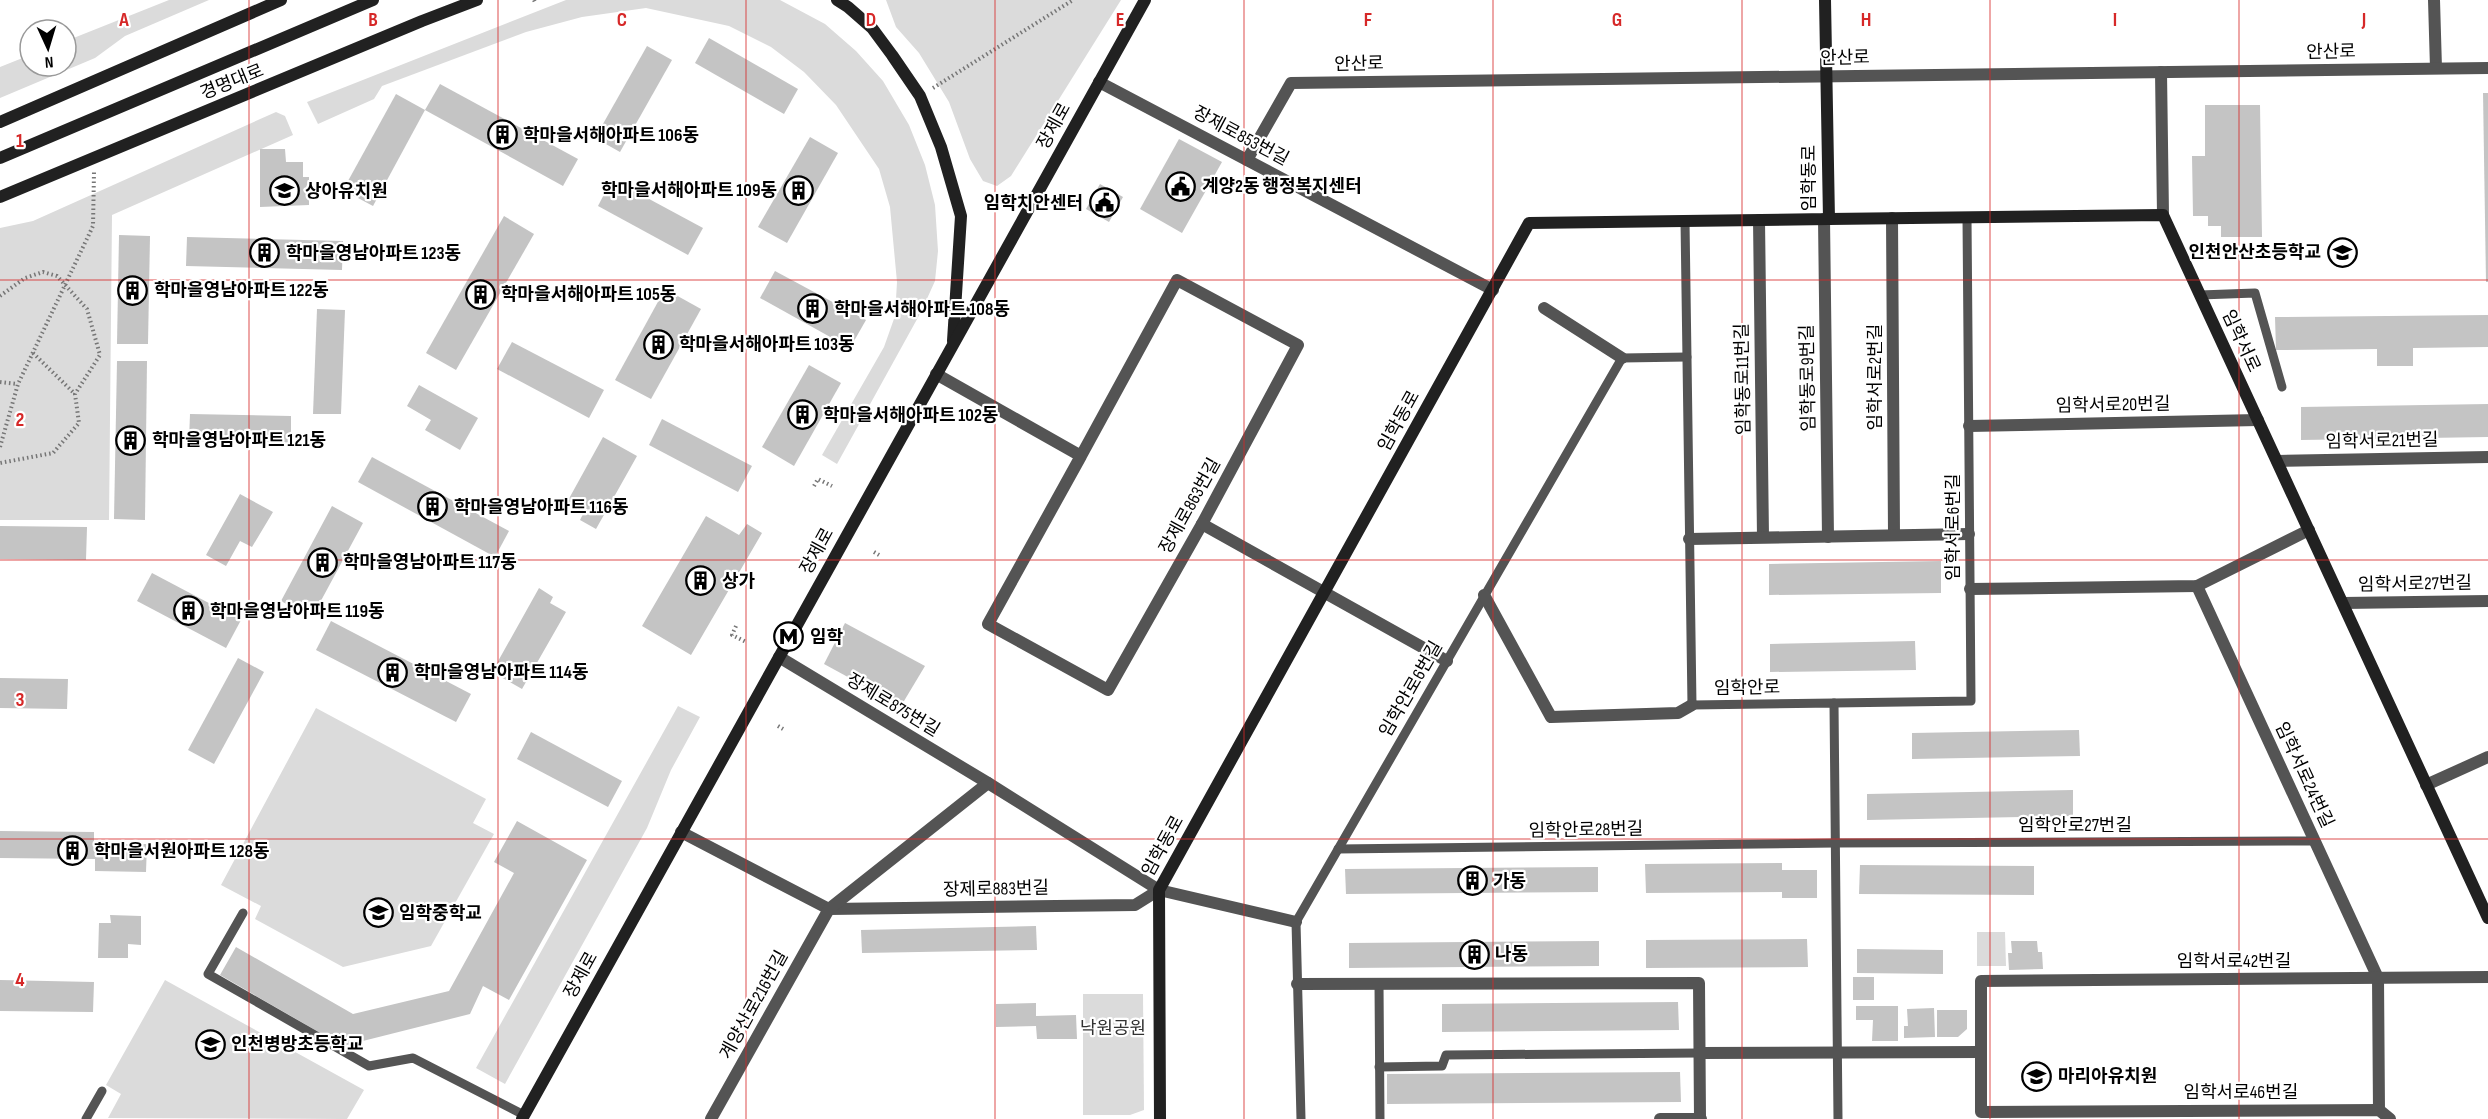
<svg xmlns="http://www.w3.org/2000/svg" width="2488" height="1119" font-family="'Sofia Sans Condensed','Noto Sans KR',sans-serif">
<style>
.green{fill:#dbdbdb}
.building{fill:#c4c4c4}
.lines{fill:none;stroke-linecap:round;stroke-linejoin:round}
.path{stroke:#767676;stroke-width:4;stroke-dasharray:1.5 3;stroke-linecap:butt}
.lane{stroke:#545454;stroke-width:9}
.street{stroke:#545454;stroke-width:12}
.secondary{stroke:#212121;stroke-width:12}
.grid{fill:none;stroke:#d62828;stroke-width:1.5;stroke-opacity:0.55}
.labels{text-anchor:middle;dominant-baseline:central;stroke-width:4.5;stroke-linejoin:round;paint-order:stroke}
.street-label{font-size:18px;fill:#000;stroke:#fff}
.poi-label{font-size:18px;font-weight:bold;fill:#000;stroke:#fff;text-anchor:start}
.park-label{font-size:18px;fill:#323232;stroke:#fff}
.grid-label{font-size:20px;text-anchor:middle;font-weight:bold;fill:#d62828;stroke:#fff;stroke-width:4.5;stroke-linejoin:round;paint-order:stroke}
</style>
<rect width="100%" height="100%" fill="#fff"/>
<g class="green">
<path d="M169,0H209L125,36L95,58L0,98V67L30,55V66H66V41Z"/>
<path d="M566,0H780L825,24L856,51L883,81L909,125L925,165L935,205L938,251L935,281L921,312L837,464L822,455L884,347L895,316L897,282L890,207L879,169L836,105L804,72L771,47L729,26L646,8L582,17L526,32L382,86L374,99L318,124L307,102Z"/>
<path d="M886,0H1121L1011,176L997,186L983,181L970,159L949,102L919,53L896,27Z"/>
<path d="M276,112L285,116L293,135L112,215L109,520H0V228L33,221Z"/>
<path d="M678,706L700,717L671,770L647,828L505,1084L476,1068Z"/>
<path d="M316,708L486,799L473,823L494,834L431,946L343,967L255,919L261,906L221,885Z"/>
<path d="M1977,932H2005L2006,966H1977Z"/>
<path d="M165,980L364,1090L347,1119L108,1118L121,1094L106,1085Z"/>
<path d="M1083,994H1143L1144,1110L1130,1115H1083Z"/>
</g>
<g class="building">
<path d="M709,38L798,89L784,114L695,63Z"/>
<path d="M647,46L672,60L620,152L595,138Z"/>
<path d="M440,84L578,159L563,186L425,110Z"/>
<path d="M2483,93H2488V282H2486Z"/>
<path d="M396,94L425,110L373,206L343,190Z"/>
<path d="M2205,105H2260L2262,237H2221V226H2208V216H2193L2192,156H2205Z"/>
<path d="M810,137L838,153L787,243L758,227Z"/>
<path d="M1179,139L1222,162L1182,233L1140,209Z"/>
<path d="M260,149H285L286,162H303V177H309V205L260,207Z"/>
<path d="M612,179L703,228L688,255L598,206Z"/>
<path d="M1100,184L1123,197L1109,222L1086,209Z"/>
<path d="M504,216L534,234L456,370L426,353Z"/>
<path d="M119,235L150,236L148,344H117Z"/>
<path d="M187,237L343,241L342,270L186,266Z"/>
<path d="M775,271L866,320L850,348L760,298Z"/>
<path d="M665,289L701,309L651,399L615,380Z"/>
<path d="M317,309L345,310L341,414H313Z"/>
<path d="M2488,315V347L2413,348V366H2377V349L2276,350L2275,317Z"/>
<path d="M512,342L604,390L589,418L497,369Z"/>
<path d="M117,361H147L145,520L114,519Z"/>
<path d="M809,365L841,383L794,466L762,447Z"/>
<path d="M419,385L478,418L460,450L425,430L431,420L407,406Z"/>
<path d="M2488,404V437L2301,440V407Z"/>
<path d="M190,414L291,416V443L189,441Z"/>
<path d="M662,419L752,466L738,492L649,445Z"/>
<path d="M603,437L637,456L596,529L580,520L583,514L566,504Z"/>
<path d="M372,457L509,531L495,557L358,482Z"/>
<path d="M240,494L273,512L252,547L240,541L226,566L206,555Z"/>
<path d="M332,506L363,523L317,608L304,601L299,611L281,601Z"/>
<path d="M706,516L739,535L747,524L762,533L691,655L642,626Z"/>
<path d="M0,526L87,527L86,560L0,559Z"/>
<path d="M1941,561V593L1769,595V564Z"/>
<path d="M152,573L241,620L226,648L137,601Z"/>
<path d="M539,588L553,597L550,603L566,612L522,689L492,672Z"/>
<path d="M331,621L471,694L456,722L316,650Z"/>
<path d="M845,623L925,666L901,706L824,664Z"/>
<path d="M1915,641L1916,670L1770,672V644Z"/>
<path d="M238,658L264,672L214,764L188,750Z"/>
<path d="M0,678L68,679L67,709L0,708Z"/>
<path d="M2079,730L2080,756L1912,759V733Z"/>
<path d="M531,732L622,781L608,807L517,759Z"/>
<path d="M2073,790V816L1867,820V794Z"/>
<path d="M517,821L587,860L509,1000L483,986L470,1014L343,1046L220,975L236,947L353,1014L449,991L514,873L494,862Z"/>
<path d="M0,831L94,832V844H147L146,872L95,871V859L0,858Z"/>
<path d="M1782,863V870H1817V898H1782V892L1646,893L1645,864Z"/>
<path d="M1860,865L2034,866V895L1859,894Z"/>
<path d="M1598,867V892L1346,894L1345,869Z"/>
<path d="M110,915L141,916V945L128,944V958H98L99,923H111Z"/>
<path d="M1036,926L1037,950L862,953L861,930Z"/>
<path d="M1807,939L1808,967L1646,968V940Z"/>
<path d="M1599,941V966L1349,968V943Z"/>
<path d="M2011,941H2037L2038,952H2042L2043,969L2009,970L2008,953H2012Z"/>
<path d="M1857,949L1943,950V974L1857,973Z"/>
<rect x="1853" y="977" width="21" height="23"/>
<path d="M0,980L94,982L93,1012L0,1011Z"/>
<path d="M1678,1002L1679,1030L1442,1032V1004Z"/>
<path d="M1036,1003V1016L1076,1015L1077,1039H1037L1036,1026L996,1027V1004Z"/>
<path d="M1856,1006H1898V1041H1872L1873,1020H1856Z"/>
<path d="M1934,1008L1935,1037L1904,1038V1026H1908L1907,1009Z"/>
<path d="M1937,1010H1967V1029L1958,1037H1937Z"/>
<path d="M1680,1072L1681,1102L1387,1104V1074Z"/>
</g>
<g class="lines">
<g class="path">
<path d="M534,0L536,4"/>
<path d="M933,88L1073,0"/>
<path d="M0,296L25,278L43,272L57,276L87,309L100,355L75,394L79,423L53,453L0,463"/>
<path d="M33,353L75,394"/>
<path d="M0,382L18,384"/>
<path d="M0,447L18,384L93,226L94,172"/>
<path d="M814,486L818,479L832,486"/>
<path d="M874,552L879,555"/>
<path d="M736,626L732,635L746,642"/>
<path d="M778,726L783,729"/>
</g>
<g class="lane">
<path d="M1685,221L1692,705L1834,703L1838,1119"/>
<path d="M2200,295L2255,293L2282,387"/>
<path d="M1834,703L1971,701L1967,218"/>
<path d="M1338,849L1835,843L2315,841"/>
<path d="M243,913L208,974L369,1066L413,1058L524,1115"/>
<path d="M1379,984L1380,1119"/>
<path d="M1379,1067L1442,1066L1446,1055L1699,1053"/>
<path d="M86,1119L102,1091"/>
<path d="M1301,1119L1296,922L1622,358L1687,357"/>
</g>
<g class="street">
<path d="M2434,0L2436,68"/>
<path d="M2161,72L2163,215"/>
<path d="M1099,82L1493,290"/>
<path d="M1247,160L1291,83L2488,68"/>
<path d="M1892,218L1894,535"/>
<path d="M1824,219L1828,537"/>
<path d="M1759,220L1763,537"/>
<path d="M1544,308L1622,358"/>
<path d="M936,374L1081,456L988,624L1108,690L1202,524L1298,345L1177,280L1081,456"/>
<path d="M1969,426L2258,420"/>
<path d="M2277,461L2488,457"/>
<path d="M1202,524L1447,661"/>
<path d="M1689,539L1969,534"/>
<path d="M2197,586L2378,978L2379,1110"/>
<path d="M1970,589L2197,586L2309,530"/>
<path d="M1484,595L1551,717L1678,713L1692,705"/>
<path d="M2343,603L2488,601"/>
<path d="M779,657L988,783L1159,890L1296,922"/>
<path d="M2426,785L2488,757"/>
<path d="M681,832L829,909L1135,905L1159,890"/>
<path d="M1297,984L1699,983L1700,1118"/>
<path d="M1699,1053L1981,1052"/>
<path d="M711,1119L829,909L988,783"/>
<path d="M1660,1119H1701"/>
<path d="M2390,1119L2379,1110L1981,1112V981L2488,977"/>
</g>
<g class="secondary">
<path d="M837,0L848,7L872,28L892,55L920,96L941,147L961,216L953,341"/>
<path d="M0,122L281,0"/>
<path d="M0,158L373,0"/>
<path d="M0,197L422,21L477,0"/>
<path d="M1829,219L2163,215L2488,918"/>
<path d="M522,1119L1145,0"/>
<path d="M1160,1119L1159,890L1529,223L1829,219L1825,0"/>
</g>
</g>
<path class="grid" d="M249,0V1119M498,0V1119M746,0V1119M995,0V1119M1244,0V1119M1493,0V1119M1742,0V1119M1990,0V1119M2239,0V1119M0,280H2488M0,560H2488M0,839H2488"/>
<defs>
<symbol id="building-ring" viewBox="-11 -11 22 22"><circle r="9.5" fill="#fff" stroke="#000" stroke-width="1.5"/><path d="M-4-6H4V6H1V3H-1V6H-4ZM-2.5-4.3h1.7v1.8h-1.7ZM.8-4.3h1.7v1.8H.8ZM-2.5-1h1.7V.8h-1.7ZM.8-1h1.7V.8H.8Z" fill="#000"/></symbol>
<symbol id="civic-ring" viewBox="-11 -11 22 22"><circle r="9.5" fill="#fff" stroke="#000" stroke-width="1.5"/><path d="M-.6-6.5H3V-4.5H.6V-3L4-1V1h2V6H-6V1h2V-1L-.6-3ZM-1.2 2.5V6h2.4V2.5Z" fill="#000"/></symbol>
<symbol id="school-ring" viewBox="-11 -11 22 22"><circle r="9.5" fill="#fff" stroke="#000" stroke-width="1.5"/><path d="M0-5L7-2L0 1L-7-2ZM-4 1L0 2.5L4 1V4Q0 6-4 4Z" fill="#000"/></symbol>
<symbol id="metro-ring" viewBox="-11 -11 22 22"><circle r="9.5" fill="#fff" stroke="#000" stroke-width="1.5"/><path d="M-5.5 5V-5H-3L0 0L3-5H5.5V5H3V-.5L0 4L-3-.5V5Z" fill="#000"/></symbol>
</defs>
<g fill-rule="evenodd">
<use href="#building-ring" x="486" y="118" width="33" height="33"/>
<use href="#civic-ring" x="1164" y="170" width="33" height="33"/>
<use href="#building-ring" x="782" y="174" width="33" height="33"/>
<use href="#school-ring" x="268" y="174" width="33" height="33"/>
<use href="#civic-ring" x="1088" y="186" width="33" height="33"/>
<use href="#school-ring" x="2326" y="236" width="33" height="33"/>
<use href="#building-ring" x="248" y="236" width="33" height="33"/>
<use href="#building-ring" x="116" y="274" width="33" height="33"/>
<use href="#building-ring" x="464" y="278" width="33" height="33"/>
<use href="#building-ring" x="796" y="292" width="33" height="33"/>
<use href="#building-ring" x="642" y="328" width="33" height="33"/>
<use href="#building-ring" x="786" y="398" width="33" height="33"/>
<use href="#building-ring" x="114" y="424" width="33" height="33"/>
<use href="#building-ring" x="416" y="490" width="33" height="33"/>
<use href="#building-ring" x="306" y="546" width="33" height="33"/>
<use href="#building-ring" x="684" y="564" width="33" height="33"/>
<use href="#building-ring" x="172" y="594" width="33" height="33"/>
<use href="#metro-ring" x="772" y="620" width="33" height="33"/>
<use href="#building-ring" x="376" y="656" width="33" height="33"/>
<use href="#building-ring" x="56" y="834" width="33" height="33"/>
<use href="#building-ring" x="1456" y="864" width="33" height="33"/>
<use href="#school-ring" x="362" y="896" width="33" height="33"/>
<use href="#building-ring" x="1458" y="938" width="33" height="33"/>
<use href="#school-ring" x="194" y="1028" width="33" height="33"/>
<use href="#school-ring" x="2020" y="1060" width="33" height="33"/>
</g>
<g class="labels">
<g class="street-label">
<text transform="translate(2331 52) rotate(-1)">안산로</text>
<text transform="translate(1845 58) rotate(-1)">안산로</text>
<text transform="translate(1359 64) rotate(-1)">안산로</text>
<text transform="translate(232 82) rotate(-22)">경명대로</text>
<text transform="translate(1054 126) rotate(-61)">장제로</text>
<text transform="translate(1241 136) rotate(28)">장제로853번길</text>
<text transform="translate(1809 178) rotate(-90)">임학동로</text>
<text transform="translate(2241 341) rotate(65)">임학서로</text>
<text transform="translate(1875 377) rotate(-90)">임학서로2번길</text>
<text transform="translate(1808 378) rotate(-91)">임학동로9번길</text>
<text transform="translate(1743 379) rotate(-91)">임학동로11번길</text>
<text transform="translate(2113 405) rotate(-1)">임학서로20번길</text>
<text transform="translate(1399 421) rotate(-61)">임학동로</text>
<text transform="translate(2382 441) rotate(-1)">임학서로21번길</text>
<text transform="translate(1190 506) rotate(-61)">장제로863번길</text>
<text transform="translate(1953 527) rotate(-90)">임학서로6번길</text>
<text transform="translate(817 551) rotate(-61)">장제로</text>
<text transform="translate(2415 584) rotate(-1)">임학서로27번길</text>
<text transform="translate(1747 688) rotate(-1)">임학안로</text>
<text transform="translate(1411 689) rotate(-60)">임학안로6번길</text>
<text transform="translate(893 705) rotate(31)">장제로875번길</text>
<text transform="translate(2304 775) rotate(65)">임학서로24번길</text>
<text x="2075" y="825">임학안로27번길</text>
<text transform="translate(1586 830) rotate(-1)">임학안로28번길</text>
<text transform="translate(1163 846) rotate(-61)">임학동로</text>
<text transform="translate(996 889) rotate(-1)">장제로883번길</text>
<text x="2234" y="961">임학서로42번길</text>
<text transform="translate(581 975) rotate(-61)">장제로</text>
<text transform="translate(754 1005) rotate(-61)">계양산로216번길</text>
<text x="2241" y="1092">임학서로46번길</text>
</g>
<g class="poi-label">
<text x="523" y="135">학마을서해아파트 106동</text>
<text x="1202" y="186">계양2동 행정복지센터</text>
<text x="777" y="190" text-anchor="end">학마을서해아파트 109동</text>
<text x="305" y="191">상아유치원</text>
<text x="1083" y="203" text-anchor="end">임학치안센터</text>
<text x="2321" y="252" text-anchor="end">인천안산초등학교</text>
<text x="286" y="253">학마을영남아파트 123동</text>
<text x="154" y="290">학마을영남아파트 122동</text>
<text x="501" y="294">학마을서해아파트 105동</text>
<text x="834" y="309">학마을서해아파트 108동</text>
<text x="679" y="344">학마을서해아파트 103동</text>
<text x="823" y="415">학마을서해아파트 102동</text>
<text x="152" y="440">학마을영남아파트 121동</text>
<text x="454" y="507">학마을영남아파트 116동</text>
<text x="343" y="562">학마을영남아파트 117동</text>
<text x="722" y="581">상가</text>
<text x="210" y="611">학마을영남아파트 119동</text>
<text x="810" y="637">임학</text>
<text x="414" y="672">학마을영남아파트 114동</text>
<text x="94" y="851">학마을서원아파트 128동</text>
<text x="1493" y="881">가동</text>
<text x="399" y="913">임학중학교</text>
<text x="1495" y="954">나동</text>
<text x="231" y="1044">인천병방초등학교</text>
<text x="2058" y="1076">마리아유치원</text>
</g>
<g class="park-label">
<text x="1113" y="1028">낙원공원</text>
</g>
</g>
<g class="grid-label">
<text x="124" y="26">A</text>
<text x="373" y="26">B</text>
<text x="622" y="26">C</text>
<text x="871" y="26">D</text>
<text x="1120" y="26">E</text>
<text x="1368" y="26">F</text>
<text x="1617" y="26">G</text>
<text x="1866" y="26">H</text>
<text x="2115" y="26">I</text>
<text x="2364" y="26">J</text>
<text x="20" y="147">1</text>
<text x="20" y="426">2</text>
<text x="20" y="706">3</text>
<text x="20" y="986">4</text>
</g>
<g transform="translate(48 48) rotate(176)"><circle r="28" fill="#ffffff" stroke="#999999" stroke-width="1.5"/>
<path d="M0-4.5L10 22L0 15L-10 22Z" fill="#000000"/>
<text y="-9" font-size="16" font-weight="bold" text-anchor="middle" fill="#000000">N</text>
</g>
</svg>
